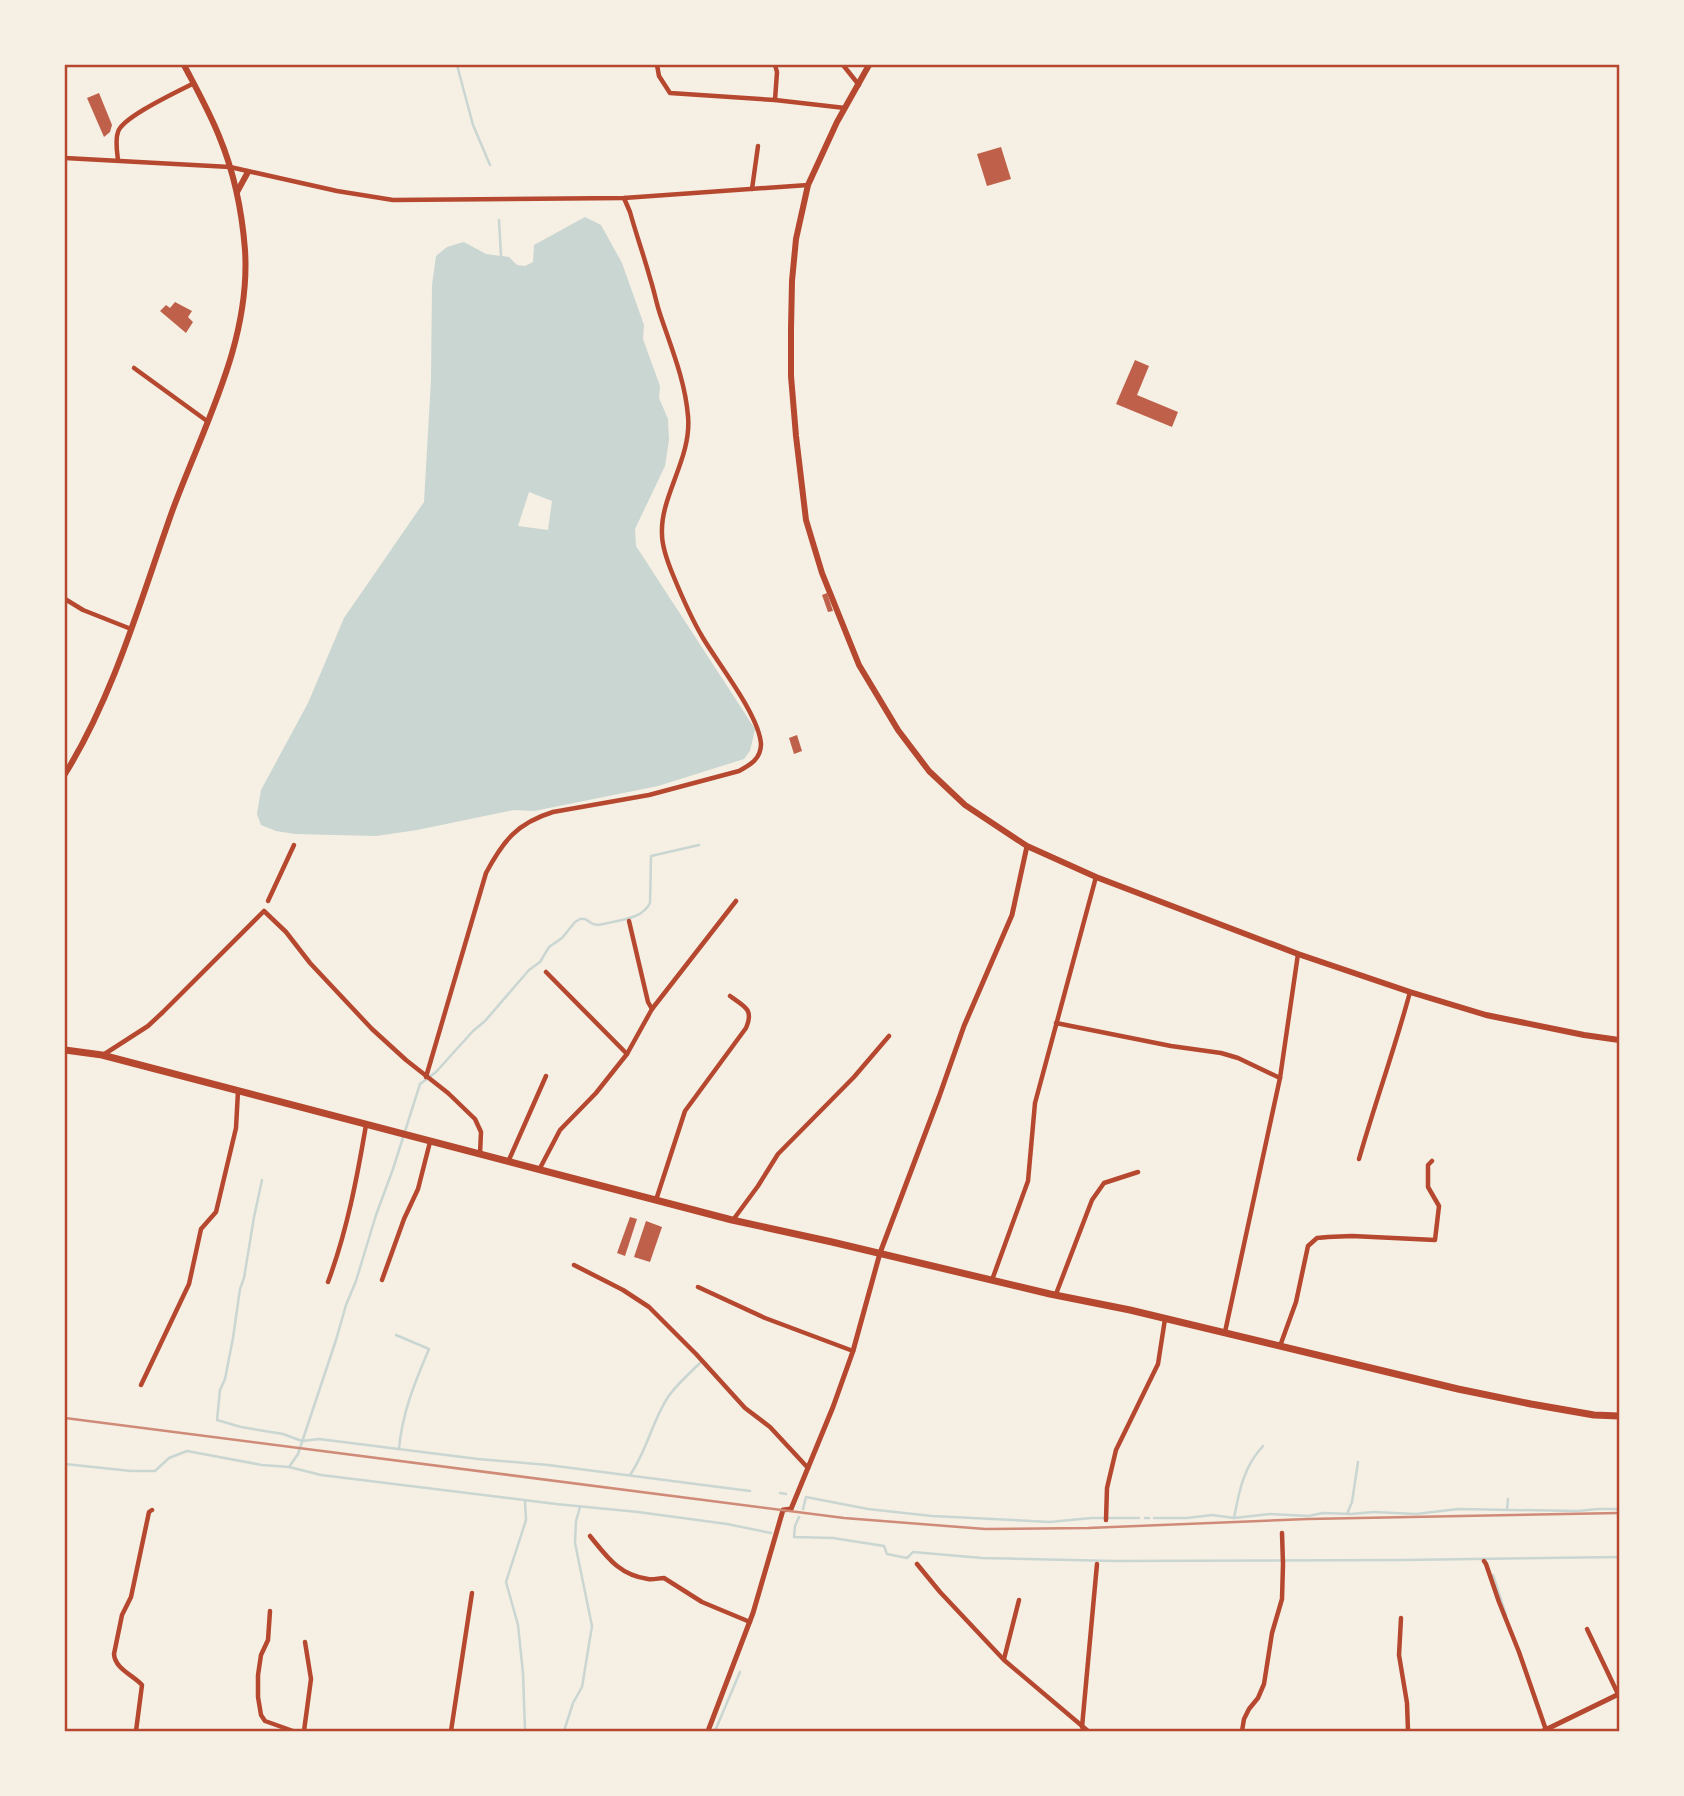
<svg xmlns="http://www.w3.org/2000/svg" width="1684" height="1796" font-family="'Alegreya Sans',sans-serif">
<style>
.water{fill:#c9d6d2;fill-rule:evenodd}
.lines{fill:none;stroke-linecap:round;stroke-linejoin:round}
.stream{stroke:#c9d6d2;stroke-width:2.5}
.building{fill:#bf614a}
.minor{stroke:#b5482f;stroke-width:4.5}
.tertiary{stroke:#b5482f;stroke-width:5}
.secondary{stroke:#b5482f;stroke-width:6}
.primary{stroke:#b5482f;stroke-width:7}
.rail{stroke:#cf8b77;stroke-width:2.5}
.neatline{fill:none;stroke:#b5482f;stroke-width:2.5}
</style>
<rect width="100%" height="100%" fill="#f6efe4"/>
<path class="water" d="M585,217L601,225L622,263L644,325L643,339L660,386L659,398L668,419L669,440L665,466L635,529L636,546L755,729L750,751L744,759L658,786L534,811L514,810L417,830L376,836L295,834L276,831L261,825L257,814L261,790L308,703L344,618L424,502L431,380L432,285L436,256L447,247L464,242L486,254L509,257L517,265L525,266L533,262L534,245ZM529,492L552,501L548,530L518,526Z"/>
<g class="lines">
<g class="stream">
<path d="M457,65L473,125L490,165"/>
<path d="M499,220L501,256"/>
<path d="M262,1180L254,1217L244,1278L240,1289L233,1338L225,1379L220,1390L217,1420L241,1427L283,1434L302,1441L319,1439L478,1459L548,1465L750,1491"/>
<path d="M396,1335L429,1349C415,1382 402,1413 399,1449"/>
<path d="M65,1464L131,1471H155L169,1458L187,1451L262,1465L289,1467L321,1475L556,1504L638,1512L727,1524L771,1533"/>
<path d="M289,1467L298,1454L336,1340L346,1305L356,1281L376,1215L393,1169L420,1084L436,1072L473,1031L485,1021L529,970L540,962L549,947L562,938L575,922L580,919H585L593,924L599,925C617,920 642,920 650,903L651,856L699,845"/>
<path d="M630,1475C647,1451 652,1421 668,1397C677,1384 691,1372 702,1361"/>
<path d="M780,1493L786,1494"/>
<path d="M803,1509L806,1497L868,1509L932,1516L1050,1522L1091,1518H1139"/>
<path d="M1507,1509L1508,1499"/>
<path d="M1347,1514L1352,1502L1358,1462"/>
<path d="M799,1517L795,1526L794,1537L833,1538L884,1546L887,1554L907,1558L913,1552L982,1558L1114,1561L1404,1560L1619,1557"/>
<path d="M1145,1518H1149"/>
<path d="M1154,1518H1187L1212,1515L1234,1518L1270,1514L1308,1516L1323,1513L1351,1514L1374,1512L1416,1514L1458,1509L1578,1511L1598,1509H1619"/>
<path d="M1234,1518C1239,1491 1244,1466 1263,1446"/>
<path d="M1493,1575L1506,1615"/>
<path d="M525,1731L523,1673L518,1625L506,1582L526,1520L525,1502"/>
<path d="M564,1731L573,1703L582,1687L592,1626L575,1543L576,1521L580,1507"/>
<path d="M715,1731L740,1672"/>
</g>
</g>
<g class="building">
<path d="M99,93L112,125L110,132L104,137L87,98Z"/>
<path d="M1001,147L1011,179L987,186L977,154Z"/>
<path d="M175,302L192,311L188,317L193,322L186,333L160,311L166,305L170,308Z"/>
<path d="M1135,360L1149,366L1137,395L1178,412L1172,427L1116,404Z"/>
<path d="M827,593L833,611L828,612L822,595Z"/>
<path d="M797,735L802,751L794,754L789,738Z"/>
<path d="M630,1217L637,1219L625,1256L617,1253Z"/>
<path d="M646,1221L662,1227L650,1262L634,1257Z"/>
</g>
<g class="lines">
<g class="minor">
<path d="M657,65L659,76L670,93L775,100L845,108"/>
<path d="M775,65L777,72L775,100"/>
<path d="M843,65L859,85"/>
<path d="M65,158L230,167L337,191L393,200L624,198L808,185"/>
<path d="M118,160C117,152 115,140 118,132C122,117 179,91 194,83"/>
<path d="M752,189L758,146"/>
<path d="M134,368L207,421"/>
<path d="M65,599L83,610L131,629"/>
<path d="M268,901L294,845"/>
<path d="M629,921L648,1002L652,1009"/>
<path d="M546,972L627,1054"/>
<path d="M1056,1023L1171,1046L1221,1053L1238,1058L1280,1078"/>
<path d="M103,1055L148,1026L163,1012L264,911L286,932L310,963L372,1029L406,1060L448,1093L475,1119L481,1132L480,1154"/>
<path d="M426,1077L486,873C503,841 517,823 553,812L649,795L739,771C750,765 761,759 761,744C759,715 719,665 703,638C691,618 682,597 673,575C668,563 662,548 662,534C660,496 692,458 688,416C685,380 671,347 660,314C656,302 654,290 650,278C644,256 636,234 630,212L624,198"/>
<path d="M1359,1159C1375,1103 1395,1048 1410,992"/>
<path d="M508,1162L546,1076"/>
<path d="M539,1170L560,1130L596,1093L627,1054L652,1009L736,901"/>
<path d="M656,1200L685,1111L746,1028C754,1009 745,1007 730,996"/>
<path d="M733,1220L758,1186L778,1154L854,1077L889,1036"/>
<path d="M574,1265L623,1290L649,1307L696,1354L745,1408L770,1427L808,1468"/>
<path d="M382,1280L404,1219L418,1189L430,1142"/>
<path d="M992,1280L1028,1181L1035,1103L1096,877"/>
<path d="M328,1282C347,1231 357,1178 366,1125"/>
<path d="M698,1287L765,1318L853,1351"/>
<path d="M1056,1294L1092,1200L1104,1183L1138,1172"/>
<path d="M1225,1332L1280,1078L1298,954"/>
<path d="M1280,1346L1296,1302L1308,1246L1317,1238L1328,1237L1352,1236L1435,1240L1439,1206L1428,1187V1165L1432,1161"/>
<path d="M141,1385L189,1284L201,1229L216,1212L236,1128L238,1091"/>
<path d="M1106,1520L1107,1488L1116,1450L1158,1364L1165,1319"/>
<path d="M590,1536C607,1557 619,1575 648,1579C653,1580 659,1578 664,1578L702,1602L750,1622"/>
<path d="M1484,1561L1486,1564L1499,1602L1519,1652L1546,1730"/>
<path d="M917,1564L940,1592L1004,1660L1088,1731"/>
<path d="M270,1611L268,1640L261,1655L258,1675V1697L261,1715L265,1721L293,1731"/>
<path d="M1401,1618L1399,1655L1407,1703L1408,1731"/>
<path d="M1587,1629L1618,1694"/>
<path d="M1004,1659L1019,1600"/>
<path d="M1082,1727L1097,1564"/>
<path d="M136,1731L142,1685C133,1675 115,1669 114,1654L122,1615L131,1597L149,1512L152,1510"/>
<path d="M304,1731L311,1679L305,1642"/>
<path d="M451,1731L472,1593"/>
<path d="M1242,1731L1244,1719L1249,1709L1258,1698L1264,1684L1272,1633L1282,1599L1283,1564L1282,1533"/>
</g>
<g class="tertiary">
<path d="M708,1731L753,1613L783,1510L791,1509L833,1407L853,1351L880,1253L939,1097L964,1026L1012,915L1027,846"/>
<path d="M1543,1731L1619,1694"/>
</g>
<g class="secondary">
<path d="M869,65L837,122L808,185L796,239L792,281L791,329V376L796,436L806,520L822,573L859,665L898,730L929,771L965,805L1027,846L1096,877L1298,954L1410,992L1486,1015L1584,1035L1619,1040"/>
<path d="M237,192L248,172"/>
<path d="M65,774C115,693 141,598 173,509C204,425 251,341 245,250C242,211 234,172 219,136C209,111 196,88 184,65"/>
</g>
<path class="primary" d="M65,1050L102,1055L732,1220L832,1242L1050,1294L1130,1310L1458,1389L1531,1404L1594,1415L1619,1416"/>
<path class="rail" d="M65,1418L844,1518L985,1529L1088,1528L1308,1519L1619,1513"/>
</g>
<rect width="1684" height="1796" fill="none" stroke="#f6efe4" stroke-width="133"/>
<rect x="66" y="66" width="1552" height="1664" class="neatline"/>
</svg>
